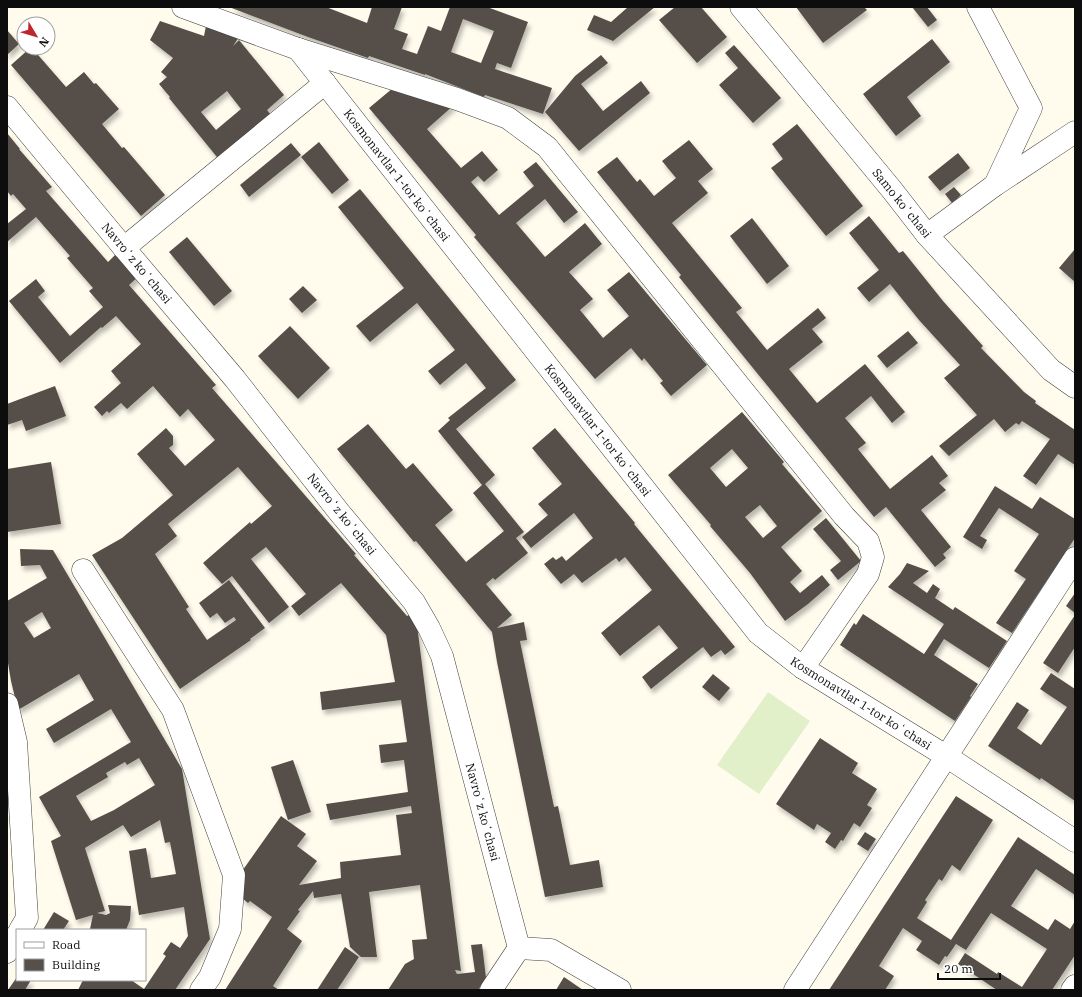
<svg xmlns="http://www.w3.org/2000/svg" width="1082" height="997" font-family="'IBM Plex Serif',serif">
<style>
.pitch{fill:#e2f0ca}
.building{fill:#564f4a;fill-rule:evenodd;filter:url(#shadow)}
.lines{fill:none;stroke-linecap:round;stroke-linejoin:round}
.minor-casing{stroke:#404040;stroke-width:23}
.minor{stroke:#fff;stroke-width:22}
.labels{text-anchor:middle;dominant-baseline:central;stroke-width:4;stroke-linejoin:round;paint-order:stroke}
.street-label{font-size:12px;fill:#0d0d0d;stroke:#fff}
</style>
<defs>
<filter id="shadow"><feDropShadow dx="2.5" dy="4.5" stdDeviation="2" flood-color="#0004"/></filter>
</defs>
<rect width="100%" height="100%" fill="#fffcee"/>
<path class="pitch" d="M768,692L810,721L759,794L717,765Z"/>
<g class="building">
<path d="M229,7H326L367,23L372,7H402L394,29L408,34L402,49L417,54L428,26L441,31L450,7H487L528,22L511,68L497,63L495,69L552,88L543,114L485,95L484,97L425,74V75L369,56L368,58L308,37ZM463,19L494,31L481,63L451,52Z"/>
<path d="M628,7H655L613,41L587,30L594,15L611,22Z"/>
<path d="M675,7H701L727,37L697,63L659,20Z"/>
<path d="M796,7H864L867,10L823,43Z"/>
<path d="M912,7H927L937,20L928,27Z"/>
<path d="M160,21L204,36L206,26L239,37L233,46L239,40L284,95L267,110L274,119L221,162L169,98L170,97L159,84L167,77L161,72L173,58L150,40ZM227,91L241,109L216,130L201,112Z"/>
<path d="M7,30L19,44L7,55Z"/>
<path d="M932,39L950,62L907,97L921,116L896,136L863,94Z"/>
<path d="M734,45L781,98L753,123L719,85L738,68L725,53Z"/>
<path d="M30,48H32L66,87L84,72L94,84L96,83L119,109L102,124L122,148L124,147L165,195L141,216L11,65Z"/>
<path d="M601,55L608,63L581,84L603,111L641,81L650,93L579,151L545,112L575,76Z"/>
<path d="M399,83L454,105L427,129L461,168L482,151L498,170L484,182L478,176L471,182L499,215L534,186L523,172L536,162L578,212L564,223L545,199L516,223L545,257L585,223L602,244L569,272L593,299L580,310L603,338L629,316L607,290L629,272L707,365L671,396L660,383L663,381L644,358L642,361L631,348L595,379L474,237L476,235L369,108Z"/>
<path d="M797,124L863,206L826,236L771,168L783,159L772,144Z"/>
<path d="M7,133L20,149H19L52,187L46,191L108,262L118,252L139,276L129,285L216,385L212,388L356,554L354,555L407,616L409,615L417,625L461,971L455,970L457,974L475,972L471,945L482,944L486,978L478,990H388L405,964L414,959L412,940L427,939L420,885L369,892L377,957H361L350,947L341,894L314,898L313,891L298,910L300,911L287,929L302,941L273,986L279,990H225L272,917L250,901L248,903L242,898L240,874L281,816L306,834L297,846L317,861L299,885L341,878L340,862L401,855L396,815L412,813L411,806L330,820L326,804L408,792L404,760L381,763L379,745L407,742L401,700L322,710L320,692L395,682L386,635L341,583L299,616L291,606L306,594L266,547L251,559L289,607L269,623L232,576L222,584L203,563L250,522L251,524L272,506L238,467L168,524L177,536L155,554L189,607L186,609L207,640L236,620L234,617L225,623L217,613L210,618L199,603L229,580L265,628L250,639L251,640L180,689L92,555L122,538L173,495L137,454L166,428L173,436V445L169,448L185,466L215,440L188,409L180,417L153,386L127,409L121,403L109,413L107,411L102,416L94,407L121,383L111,371L141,344L116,316L102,328L101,327L60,363L9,301L36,279L45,291L38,297L70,336L103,307L89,291L93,288L67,258L70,256L36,217L7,242V224L26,209L13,194L11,196L7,191Z"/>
<path d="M689,140L713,169L698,181L708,193L672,223L742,308L736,312L767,350L818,308L826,318L812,329L823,342L789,369L817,403L865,364L905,412L892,423L871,396L845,418L866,443L858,449L890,489L932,455L948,476L939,483L946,490L921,510L951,547L943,554L946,558L935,567L886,507L874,517L679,277L681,275L597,172L617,157L637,182L640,179L654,196L676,178L662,161Z"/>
<path d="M319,142L349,180L332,194L301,157Z"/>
<path d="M291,143L301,155L249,197L240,185Z"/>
<path d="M958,153L970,168L940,191L928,177Z"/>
<path d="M954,187L961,195L952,203L945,194Z"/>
<path d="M360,189L516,380L456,429L495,475L485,484L524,532L516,538L528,553L495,580L493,578L486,584L512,615L497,628L524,622L527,640L520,641L523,656L554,807L558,806L570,865L599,860L603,887L545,897L497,662L492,632L416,541L414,542L337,449L368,424L406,469L413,463L453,510L435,525L466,562L504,531L473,493L482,485L438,431L450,420L448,418L486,388L466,363L440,385L428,371L455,350L417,303L370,342L356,326L404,288L338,207Z"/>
<path d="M869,216L899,253L903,251L943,301L983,346L981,348L1024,392L1036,401L1035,403L1075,430V465L1058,454L1036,485L1023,476L1050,439L1022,421L1019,425L1016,423L1005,432L994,419L949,456L939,446L977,415L944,378L960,365L919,320L890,284L869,302L857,288L879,270L849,233Z"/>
<path d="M752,218L789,266L767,284L730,236Z"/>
<path d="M187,237L232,291L214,306L169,252Z"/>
<path d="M1075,249V282L1059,268Z"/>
<path d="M303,286L317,300L302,313L289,299Z"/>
<path d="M290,326L330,368L298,399L258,356Z"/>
<path d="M908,331L918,343L887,368L877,356Z"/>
<path d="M55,386L66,416L26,431L22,420L7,425V404Z"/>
<path d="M742,412L784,462L782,464L822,511L781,547L802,571L790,582L800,593L822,575L830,585L808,604L785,621L750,573L710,526L711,525L668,475ZM732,449L748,468L726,487L710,468ZM760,505L777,526L763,538L745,517Z"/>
<path d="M555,428L635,523L634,524L735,647L725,655L721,650L711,657L703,647L651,689L642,677L678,648L659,625L620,656L601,633L652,590L625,557L619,562L616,558L582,583L574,574L561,584L544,564L553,557L556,560L562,556L566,561L593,538L574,513L531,548L522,537L548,515L538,504L562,484L532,448Z"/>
<path d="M51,462L61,524L7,532V469Z"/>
<path d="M995,486L1032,509L1040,497L1075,519V538L1012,633L996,623L1026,579L1014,571L1039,534L999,508L980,536L987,540L982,549L963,537Z"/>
<path d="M826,518L861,561L838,580L830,570L841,561L813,529Z"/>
<path d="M20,549L53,550L182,769L210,939L175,990H78L83,980H131L144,989L166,956L163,954L171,942L180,948L188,936L184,907L139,915L129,851L146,848L151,878L176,874L170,842L165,843L160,820L131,837L123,825L85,848L105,911L97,913L106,915L110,913L108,905L131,906L130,920L126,930H94L90,929L93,915L76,920L51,841L61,836L39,797L131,742L111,709L54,743L46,729L94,700L79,674L18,710L11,681L7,657V601L47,578L40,565L21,566ZM42,612L51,628L34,638L24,623ZM139,758L155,785L114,810L91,821L76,796L108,777L106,773L125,762L127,765Z"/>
<path d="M907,563L929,571L913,583L927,593L933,584L940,589L935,598L953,610L955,607L1007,641L989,668L944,639L934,655L978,684L970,696L971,697L955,721L840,645L854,623L856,625L863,614L924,654L944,624L888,587L900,574Z"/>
<path d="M1075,593V613L1066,606Z"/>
<path d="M1075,615V647L1058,673L1043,663Z"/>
<path d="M1051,673L1075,689V801L1041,778L1040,780L988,746L1017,702L1029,710L1017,728L1041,745L1067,707L1040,689Z"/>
<path d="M713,674L730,688L719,701L702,687Z"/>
<path d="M820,738L858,763L852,773L877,789L867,805L872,808L860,827L854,823L843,841L841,840L835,849L825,842L831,833L817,824L814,830L776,804Z"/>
<path d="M293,760L311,812L288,820L271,767Z"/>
<path d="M956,796L993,820L960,871L952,865L942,881L939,879L925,900L927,902L917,918L951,940L1018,837L1075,875V895L1036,869L1011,906L1048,930L1055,919L1070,929L1075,921V955L1052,990H997L958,964L965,953L997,974L998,972L1022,987L1047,949L991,913L966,950L956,944L947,957L945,956L939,965L916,950L922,941L903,928L879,966L894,976L885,990H829Z"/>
<path d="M865,832L876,839L868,851L857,844Z"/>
<path d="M54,912L69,921L63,930H43Z"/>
<path d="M345,947L359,957L337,990H317Z"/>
<path d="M17,977V980H31L25,990H8Z"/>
<path d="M564,977L583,990H556Z"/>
</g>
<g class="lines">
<defs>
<g id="minor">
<path d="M183,7L298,49L457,99L508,118L547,147L844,516L868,541L873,557L868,574L803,668"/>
<path d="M741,7L892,190L927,235L1051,370L1075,387"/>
<path d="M978,7L1031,108L995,185"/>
<path d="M298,49L758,633L803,668L946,756L1075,841"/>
<path d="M7,107L124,248L235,379L339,512L414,602L429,628L442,656L519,948L491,990"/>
<path d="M927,235L995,185L1075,132"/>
<path d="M124,248L325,83"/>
<path d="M83,570L173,710L234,875L230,929L210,977L201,990"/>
<path d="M7,704L16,742L27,918L20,930"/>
<path d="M519,948L551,950L620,990"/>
<path d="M7,952L17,935"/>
<path d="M795,990L1075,558"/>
<path d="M1072,990L1075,986"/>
</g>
</defs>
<use href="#minor" class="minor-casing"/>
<use href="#minor" class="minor"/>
</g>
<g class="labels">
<g class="street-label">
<text transform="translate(397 175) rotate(52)">Kosmonavtlar 1-tor koʻchasi</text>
<text transform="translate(902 203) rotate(51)">Samo koʻchasi</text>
<text transform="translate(137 263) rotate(50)">Navroʻz koʻchasi</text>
<text transform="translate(598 430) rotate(52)">Kosmonavtlar 1-tor koʻchasi</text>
<text transform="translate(342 514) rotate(51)">Navroʻz koʻchasi</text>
<text transform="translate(861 703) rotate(32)">Kosmonavtlar 1-tor koʻchasi</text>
<text transform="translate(483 812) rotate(75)">Navroʻz koʻchasi</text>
</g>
</g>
<rect width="1082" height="997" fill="none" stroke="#0d0d0d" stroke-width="16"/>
<rect x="16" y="929" width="130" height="52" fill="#ffffff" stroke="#9e9e9e"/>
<rect x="24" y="942" width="20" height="6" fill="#ffffff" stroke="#9e9e9e"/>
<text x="52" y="949" font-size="12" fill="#0d0d0d">Road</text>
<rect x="24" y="959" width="20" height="12" fill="#564f4a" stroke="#9e9e9e"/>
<text x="52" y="969" font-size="12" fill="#0d0d0d">Building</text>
<g transform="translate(36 36) rotate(128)"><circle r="19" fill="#ffffff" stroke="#9e9e9e"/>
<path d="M0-3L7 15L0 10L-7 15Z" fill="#bb272d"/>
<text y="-6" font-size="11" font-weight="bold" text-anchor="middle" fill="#0d0d0d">N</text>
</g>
<path d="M938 973v6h62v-6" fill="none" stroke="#0d0d0d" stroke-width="2"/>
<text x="944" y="973" font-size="12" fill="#0d0d0d" stroke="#ffffff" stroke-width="3" paint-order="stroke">20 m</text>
</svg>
